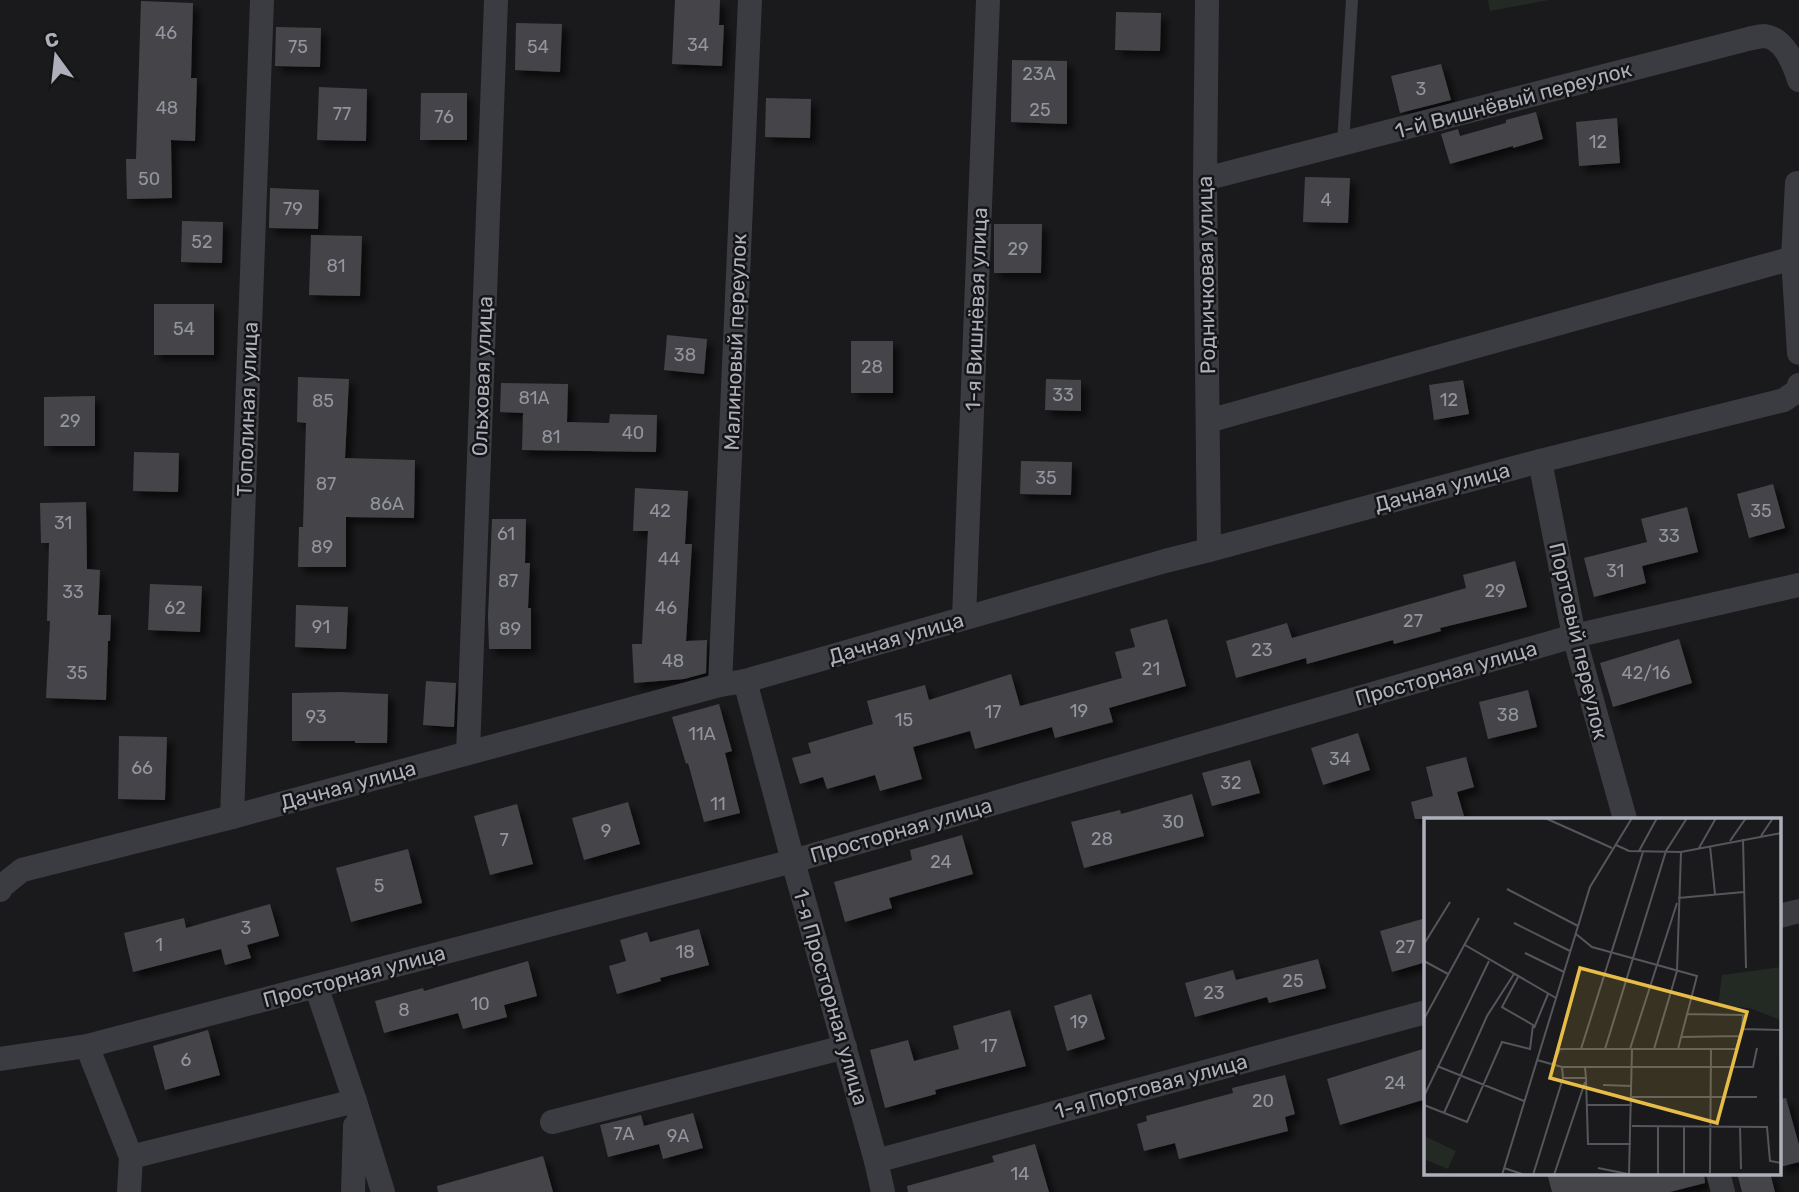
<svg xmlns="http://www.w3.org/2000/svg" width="1799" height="1192" font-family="Rubik,sans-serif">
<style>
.green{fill:#222a23}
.building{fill:#444549;filter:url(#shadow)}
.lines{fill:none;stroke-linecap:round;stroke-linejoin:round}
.lane{stroke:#3b3c41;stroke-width:12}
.street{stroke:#3b3c41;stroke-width:24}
.labels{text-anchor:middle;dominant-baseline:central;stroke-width:5;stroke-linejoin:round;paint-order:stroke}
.number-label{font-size:18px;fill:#93959e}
.street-label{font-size:21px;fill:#adb0bb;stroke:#151517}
.inset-road{fill:none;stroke:#55565c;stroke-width:2}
.view{fill:#e7bc47;fill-opacity:0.15;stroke:#e7bc47;stroke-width:3.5}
.inset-edge{fill:none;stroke:#adb0bb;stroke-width:3.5}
</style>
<defs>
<filter id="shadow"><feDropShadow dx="6" dy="6" stdDeviation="3.5" flood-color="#0009"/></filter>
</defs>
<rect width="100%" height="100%" fill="#1a1a1c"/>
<path class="green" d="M1488,0H1549L1490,11Z"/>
<g class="building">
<path d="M675,0H720L719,25H724L722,66L672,64Z"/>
<path d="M141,1L193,3L191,78H197L195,141L171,140L172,198L127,199L126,159H136Z"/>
<path d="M1116,12L1161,13L1160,51L1115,50Z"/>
<path d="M516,23L562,24L560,72L515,70Z"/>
<path d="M276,27L321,28L320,67L275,66Z"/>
<path d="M1012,60L1067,61V124L1011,122Z"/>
<path d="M1441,64L1451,100L1400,113L1391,76Z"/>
<path d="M319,87L367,89L366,141L317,140Z"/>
<path d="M421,93H467V140H420Z"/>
<path d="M766,98L811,99L810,138L765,137Z"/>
<path d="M1536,112L1543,139L1513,148V146L1450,164L1441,134L1458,129L1460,136L1506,123V120Z"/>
<path d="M1617,118L1620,163L1579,166L1576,122Z"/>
<path d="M1305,177L1350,178L1348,223L1303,222Z"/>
<path d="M270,188L319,190L318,229L269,228Z"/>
<path d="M182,221L223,222L222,263L181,262Z"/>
<path d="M994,224H1042L1041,273H994Z"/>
<path d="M311,235L362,236L360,296L309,295Z"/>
<rect x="154" y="304" width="60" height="51"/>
<path d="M667,335L707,339L704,374L664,370Z"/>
<rect x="851" y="341" width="42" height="52"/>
<path d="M298,377L349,379L345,458L415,460L414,518L346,517V567H298L299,527H303L306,423L297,422Z"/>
<path d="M1046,379L1081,380V411L1045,410Z"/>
<path d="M1463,380L1469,414L1434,420L1429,385Z"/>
<path d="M501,383L568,384L567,422L609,423L610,414L657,415L656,452L522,450L523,413L500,412Z"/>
<path d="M95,396V446H44V397Z"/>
<path d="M134,452L179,453L178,492L133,491Z"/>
<path d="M1021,461L1072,462L1071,495L1020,494Z"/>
<path d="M1773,484L1785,528L1749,538L1737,494Z"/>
<path d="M635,488L688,491L685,544H692L686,641L707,640L706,673L684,679L634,683L632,644H642L648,531H633Z"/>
<path d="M86,502L87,569L100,570L98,615H111L110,641H108L106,700L46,698L50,621H47L49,543H41L40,503Z"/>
<path d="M1687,507L1698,552L1642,566L1646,583L1594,597L1584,558L1647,542L1641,519Z"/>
<path d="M492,519H526L525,563H530L528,608H531V649H489L488,616Z"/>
<path d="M1515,561L1527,607L1440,628L1441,631L1394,644L1393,640L1307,664L1306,658L1236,678L1226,641L1287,623L1292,638L1466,588L1463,575Z"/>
<path d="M150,584L202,586L200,632L148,630Z"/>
<path d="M296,605L348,607L346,649L295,647Z"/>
<path d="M1167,619L1186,686L1109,708L1113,722L1055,738L1052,727L975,749L970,731L913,747L922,779L880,791L875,775L827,789L823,777L800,784L792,758L811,753L808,743L873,724L867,701L925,685L929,700L1011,674L1020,706L1122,678L1115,652L1135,647L1130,629Z"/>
<path d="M1679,639L1692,683L1613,707L1600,663Z"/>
<path d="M426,681L456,683L454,727L423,725Z"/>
<path d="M1528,690L1537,727L1488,739L1479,702Z"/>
<path d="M341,692L388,694L387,743H355V741H292V693Z"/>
<path d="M719,704L732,751L725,753L740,813L704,822L688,763L686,764L672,717Z"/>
<path d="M1358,733L1370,770L1323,785L1311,748Z"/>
<path d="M119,736L167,737L165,800L118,799Z"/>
<path d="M1466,757L1474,787L1457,792L1464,816L1450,819H1415L1411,802L1433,796L1426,767Z"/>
<path d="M1250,760L1260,793L1212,806L1202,773Z"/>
<path d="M1192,794L1204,836L1084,868L1071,822L1120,810L1121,814Z"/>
<path d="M628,802L640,844L584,860L572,818Z"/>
<path d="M517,804L533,864L490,875L474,816Z"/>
<path d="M962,835L973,874L889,898L892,908L845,922L834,882L912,860L910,850Z"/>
<path d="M408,849L422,903L351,922L336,868Z"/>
<path d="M270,904L279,936L247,945L251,958L225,965L221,949L133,972L124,933L184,918L186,928Z"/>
<path d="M1426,918V962L1392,972L1380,931Z"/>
<path d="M699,929L709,965L660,978L661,981L617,994L609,966L626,961L620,940L647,932L650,942Z"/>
<path d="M1318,959L1326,988L1269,1003L1267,997L1195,1017L1185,983L1233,970L1236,980Z"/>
<path d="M528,961L537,996L504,1005L507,1017L463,1029L458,1013L384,1033L375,1001L423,988L424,991Z"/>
<path d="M1091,994L1105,1039L1067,1051L1054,1006Z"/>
<path d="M1010,1010L1026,1066L935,1090L936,1094L885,1108L870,1050L908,1040L914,1061L959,1049L953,1026Z"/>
<path d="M208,1030L220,1075L165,1090L153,1046Z"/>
<path d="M1426,1048V1099L1340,1125L1327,1079Z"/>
<path d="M1285,1075L1295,1114L1285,1117L1288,1131L1179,1159L1175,1143L1144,1151L1137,1124L1147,1121L1146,1116L1233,1093L1232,1088Z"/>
<path d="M1786,1098L1799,1145V1162L1780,1167V1099Z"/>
<path d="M693,1113L703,1148L663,1159L659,1144L608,1157L600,1125L641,1115L644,1126Z"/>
<path d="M1035,1144L1049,1192H908L907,1186L994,1162L992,1156Z"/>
<path d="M543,1156L553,1192H438L437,1186Z"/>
<path d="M1547,1173H1704L1705,1183L1670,1192H1552Z"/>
<path d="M1737,1173H1770L1775,1192H1742Z"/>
</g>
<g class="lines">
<path class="lane" d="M1343,144L1352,0"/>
<g class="street">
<path d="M1207,0L1205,179L1209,550"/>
<path d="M1205,179L1748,39C1753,38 1760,36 1765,36C1785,39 1794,64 1799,80"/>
<path d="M1797,183L1793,258L1799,353"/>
<path d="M1208,421L1793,258"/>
<path d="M1540,461L1574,636L1625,819"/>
<path d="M964,618L988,0"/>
<path d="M745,681L793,861L876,1161L883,1192"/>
<path d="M720,685L750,0"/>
<path d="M468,753L496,0"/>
<path d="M232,817L262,0"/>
<path d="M0,890L1,887L22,870L232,817L720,685L745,681L1165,561L1209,550L1540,461L1784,400L1797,391L1799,385"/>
<path d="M1780,916L1799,911"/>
<path d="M87,1046L131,1157L129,1192"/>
<path d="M0,1059L87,1046L793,861L1574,636L1799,585"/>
<path d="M355,1101L383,1192"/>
<path d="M552,1122L845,1047"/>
<path d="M131,1157L355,1101L316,986"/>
<path d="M876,1161L1426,1012"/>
<path d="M1718,1173L1723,1192"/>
<path d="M353,1192L355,1126"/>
</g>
</g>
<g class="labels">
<g class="number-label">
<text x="166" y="33">46</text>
<text x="698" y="45">34</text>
<text x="298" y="47">75</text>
<text x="538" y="47">54</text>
<text x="1039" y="74">23А</text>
<text x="1421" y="89">3</text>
<text x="167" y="108">48</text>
<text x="1040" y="110">25</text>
<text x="342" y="114">77</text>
<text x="444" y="117">76</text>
<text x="1598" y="142">12</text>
<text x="149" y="179">50</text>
<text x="1326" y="200">4</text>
<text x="293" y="209">79</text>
<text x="202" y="242">52</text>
<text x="1018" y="249">29</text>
<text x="336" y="266">81</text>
<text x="184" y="329">54</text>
<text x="685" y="355">38</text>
<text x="872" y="367">28</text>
<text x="1063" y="395">33</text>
<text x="534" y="398">81А</text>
<text x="1449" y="400">12</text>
<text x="323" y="401">85</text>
<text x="70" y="421">29</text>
<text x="633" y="433">40</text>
<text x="551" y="437">81</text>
<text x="1046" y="478">35</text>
<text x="326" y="484">87</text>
<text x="387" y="504">86А</text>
<text x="660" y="511">42</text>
<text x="1761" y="511">35</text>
<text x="63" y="523">31</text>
<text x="506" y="534">61</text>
<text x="1669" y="536">33</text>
<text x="322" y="547">89</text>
<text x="669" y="559">44</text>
<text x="1615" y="571">31</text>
<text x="508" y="581">87</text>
<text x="1495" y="591">29</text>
<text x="73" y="592">33</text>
<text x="175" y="608">62</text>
<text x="666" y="608">46</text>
<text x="1413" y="621">27</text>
<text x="321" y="627">91</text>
<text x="510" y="629">89</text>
<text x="1262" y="650">23</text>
<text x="673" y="661">48</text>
<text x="1151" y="669">21</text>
<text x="77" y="673">35</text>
<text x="1646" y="673">42/16</text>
<text x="1079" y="711">19</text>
<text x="993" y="712">17</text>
<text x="1508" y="715">38</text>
<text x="316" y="717">93</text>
<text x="904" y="720">15</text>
<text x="702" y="734">11А</text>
<text x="1340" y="759">34</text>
<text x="142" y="768">66</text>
<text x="1231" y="783">32</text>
<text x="718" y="804">11</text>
<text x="1173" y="822">30</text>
<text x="606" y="831">9</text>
<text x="1102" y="839">28</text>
<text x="504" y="840">7</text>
<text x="941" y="862">24</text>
<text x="379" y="886">5</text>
<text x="246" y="928">3</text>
<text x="159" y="945">1</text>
<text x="1405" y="947">27</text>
<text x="685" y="952">18</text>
<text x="1293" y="981">25</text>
<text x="1214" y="993">23</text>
<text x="480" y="1004">10</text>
<text x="404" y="1010">8</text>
<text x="1079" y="1022">19</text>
<text x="989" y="1046">17</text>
<text x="186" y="1060">6</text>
<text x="1395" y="1083">24</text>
<text x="1263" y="1101">20</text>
<text x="624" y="1134">7А</text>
<text x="678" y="1136">9А</text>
<text x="1020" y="1174">14</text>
</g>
<g class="street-label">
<text transform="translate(1513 100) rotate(-15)">1-й Вишнёвый переулок</text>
<text transform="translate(1206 275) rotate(-91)">Родничковая улица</text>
<text transform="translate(976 309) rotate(-88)">1-я Вишнёвая улица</text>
<text transform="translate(735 342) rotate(-88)">Малиновый переулок</text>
<text transform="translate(482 376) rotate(-88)">Ольховая улица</text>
<text transform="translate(247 409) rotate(-88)">Тополиная улица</text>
<text transform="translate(1442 487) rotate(-15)">Дачная улица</text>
<text transform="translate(896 638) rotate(-16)">Дачная улица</text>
<text transform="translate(1579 641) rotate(77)">Портовый переулок</text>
<text transform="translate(1446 673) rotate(-16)">Просторная улица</text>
<text transform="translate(348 785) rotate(-15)">Дачная улица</text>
<text transform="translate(901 830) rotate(-16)">Просторная улица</text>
<text transform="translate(354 976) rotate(-15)">Просторная улица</text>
<text transform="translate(831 997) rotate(74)">1-я Просторная улица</text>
<text transform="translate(1151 1086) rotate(-15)">1-я Портовая улица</text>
</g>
</g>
<g transform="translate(1424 818)">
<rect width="357" height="357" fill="#1a1a1c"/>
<path d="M357,149V202L325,190L294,188L298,157ZM0,318L32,333L24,351L0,341Z" fill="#222a23"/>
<path class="inset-road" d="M121,0L188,30M337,18L349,0M319,21L322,150M306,23L322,0M192,27L205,33L257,34L357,15M286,28L291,76M275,30L292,0M215,33L233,0M83,71L154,108M254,80L320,74M90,105L146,133M152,116L168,129L273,158L254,231M0,126L26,84M41,127L132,180M101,135L140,154M0,143L24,156M263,196L319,197L318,211L357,212M0,201L55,100M110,210L124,176M356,212L357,282M257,219L316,218M157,231L219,34M181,231L242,33L263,0M206,231L253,85M230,231L253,153L257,34M113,242L138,249H329L333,230M13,248L100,283M128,248L136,231H312L318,211M139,260H162L161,249M162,260L164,326H207M179,267L208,268M0,278L65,143M208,279H333M0,287L43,304L78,224L106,231L109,207L78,189L94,159M163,287H208M20,295L63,198L90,156M208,308L343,309L346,343L357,345M316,308L317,351M260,309V357M80,350L101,357M174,350L209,357M286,355L287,231M205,356L208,231M78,357L166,69L208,0M109,357L139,260L138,249M130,357L161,264M234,357V309"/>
<path class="view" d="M156,150L323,194L293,305L126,260Z"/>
<rect width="357" height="357" class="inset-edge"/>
</g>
<g transform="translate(56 56) rotate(345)" stroke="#151517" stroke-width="5" paint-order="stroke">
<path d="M0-5L12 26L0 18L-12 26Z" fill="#adb0bb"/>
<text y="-10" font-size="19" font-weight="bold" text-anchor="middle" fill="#adb0bb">С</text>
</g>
</svg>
